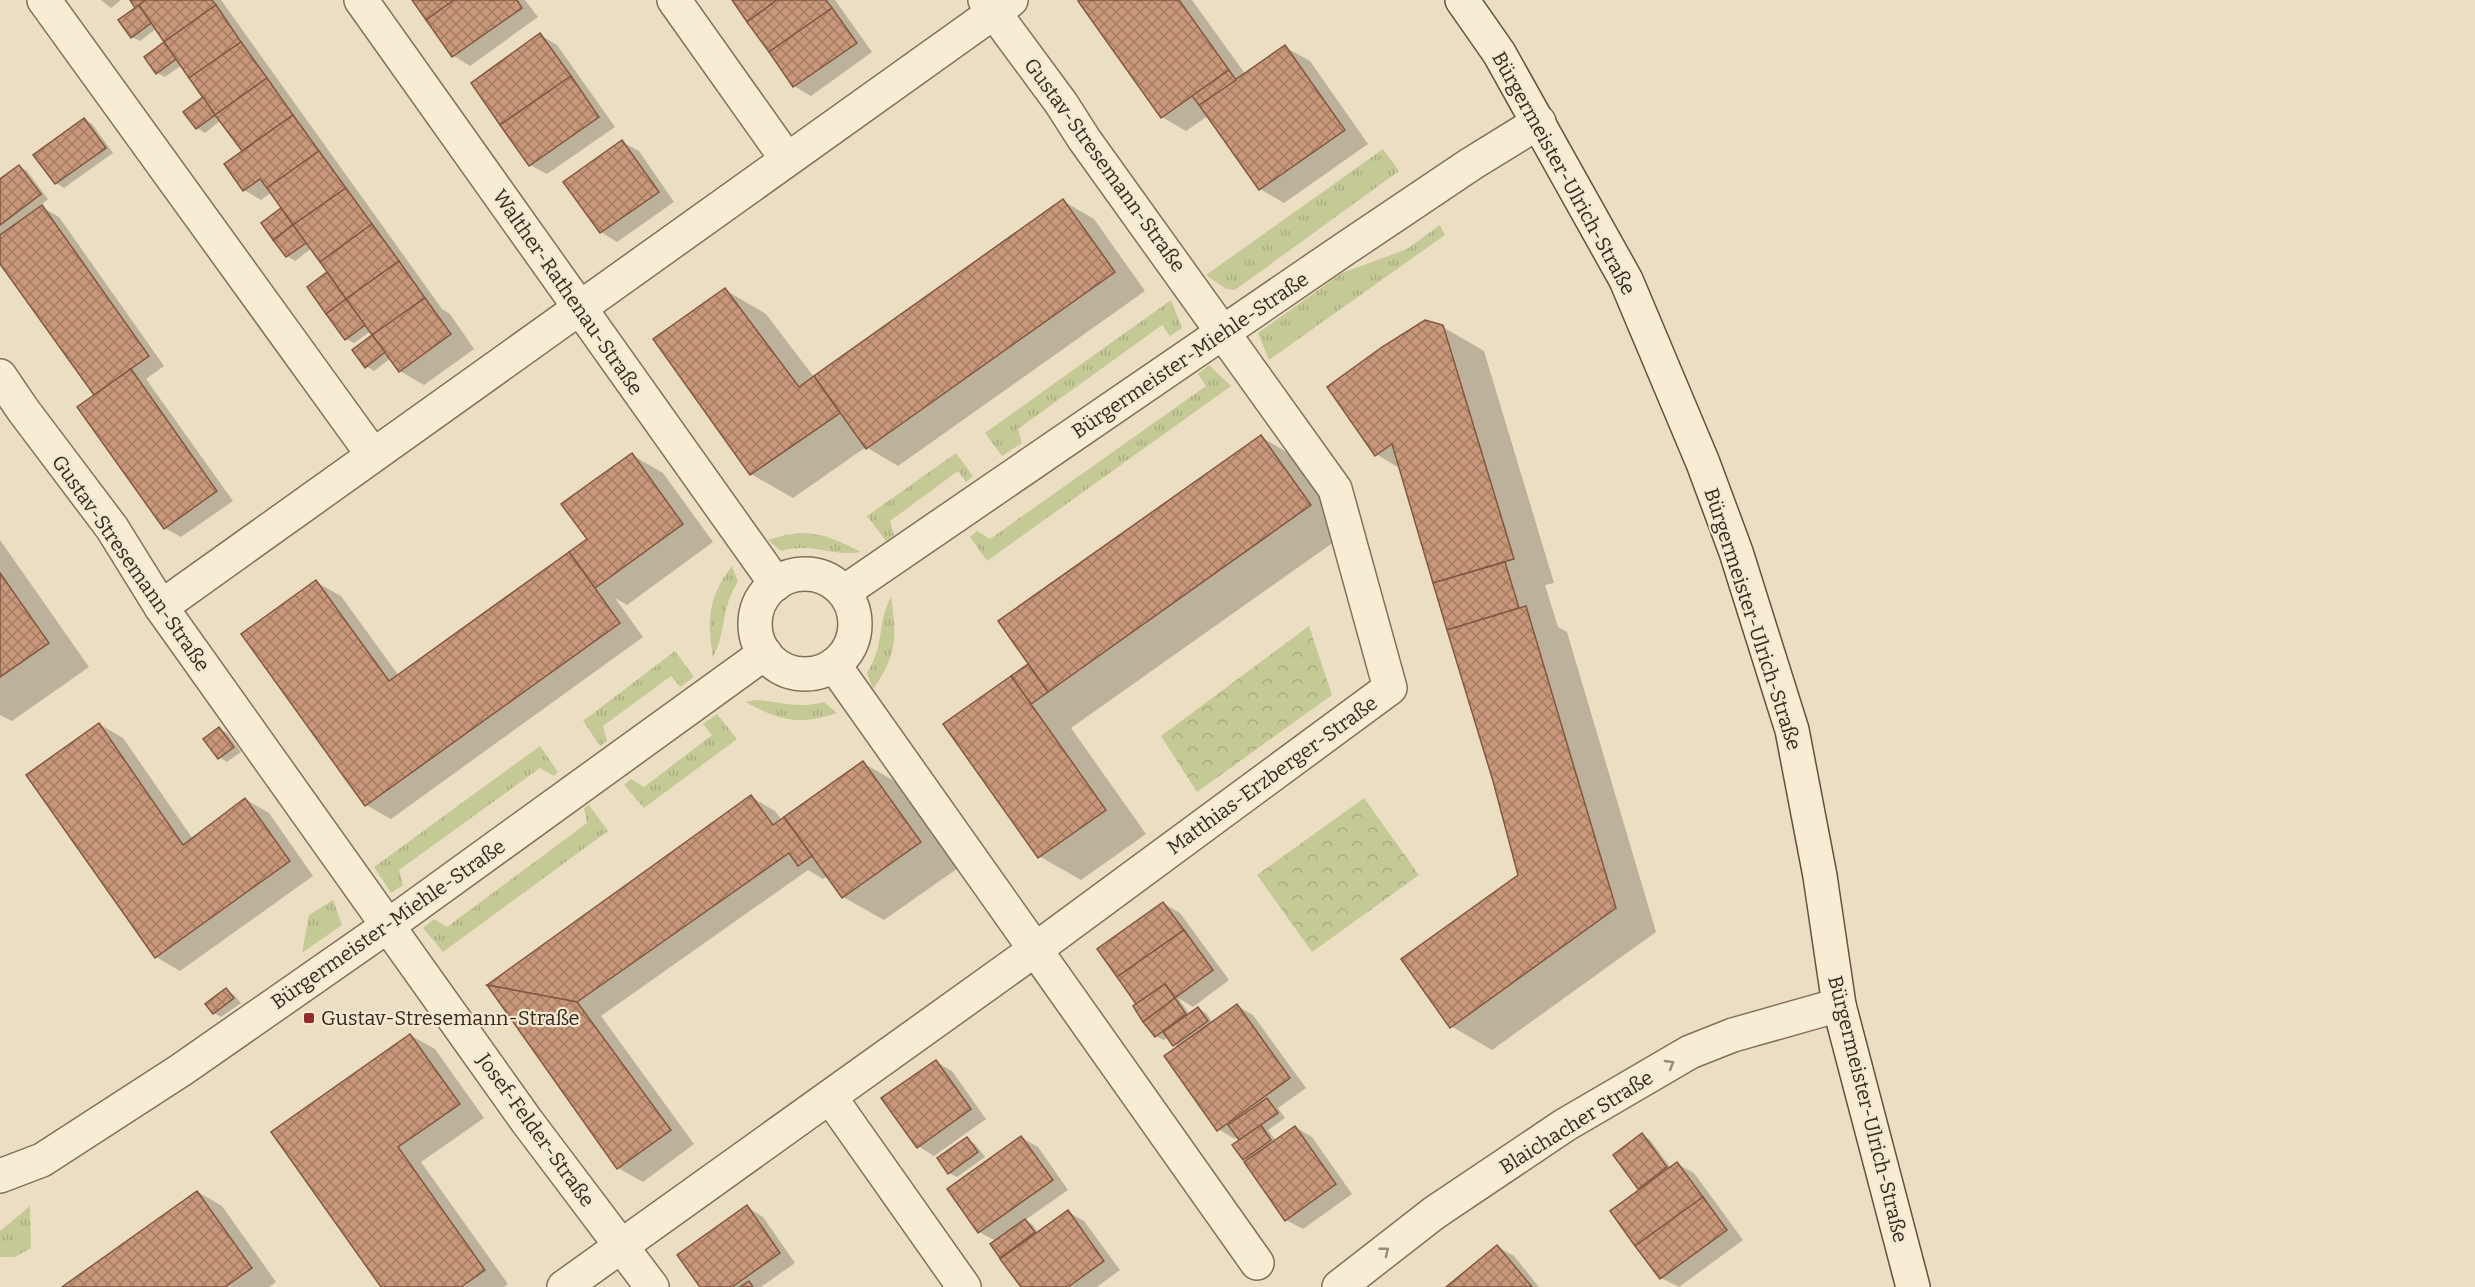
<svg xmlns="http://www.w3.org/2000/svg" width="2475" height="1287" font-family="Bitter,serif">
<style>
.grass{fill:url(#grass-tufts)}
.park{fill:url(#park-crowns)}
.shadow{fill:#0003}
.building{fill:url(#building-cross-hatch);stroke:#835841;stroke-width:1.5}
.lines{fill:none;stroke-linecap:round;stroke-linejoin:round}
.street-casing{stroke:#856f5a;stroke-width:36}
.secondary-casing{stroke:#67503d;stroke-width:36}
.street{stroke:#f7ecd4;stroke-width:33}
.secondary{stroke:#f7ecd4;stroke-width:33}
.oneway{stroke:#968a78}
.poi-dot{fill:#922c31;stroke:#f4e8d1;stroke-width:2}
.labels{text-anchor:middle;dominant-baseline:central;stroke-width:4.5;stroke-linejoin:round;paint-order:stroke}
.street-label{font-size:20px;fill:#35281d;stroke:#f4e8d1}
.poi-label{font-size:20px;fill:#35281d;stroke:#f4e8d1;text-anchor:start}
</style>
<defs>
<pattern id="grass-tufts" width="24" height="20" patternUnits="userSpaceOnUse" patternTransform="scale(1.5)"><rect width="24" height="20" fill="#c5c996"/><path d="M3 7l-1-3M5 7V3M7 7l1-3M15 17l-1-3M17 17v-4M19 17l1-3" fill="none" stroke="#aaad81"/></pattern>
<pattern id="park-crowns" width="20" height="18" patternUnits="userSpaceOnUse" patternTransform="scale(1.5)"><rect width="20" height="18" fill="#c5c996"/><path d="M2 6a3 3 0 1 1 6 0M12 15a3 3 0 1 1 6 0" fill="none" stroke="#aaad81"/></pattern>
<pattern id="building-cross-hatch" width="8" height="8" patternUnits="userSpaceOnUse" patternTransform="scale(1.5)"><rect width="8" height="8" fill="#c99779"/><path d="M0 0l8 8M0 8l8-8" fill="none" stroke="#a47b63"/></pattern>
</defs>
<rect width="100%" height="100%" fill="#ecdec2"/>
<g class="grass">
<path d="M1383,149L1399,171L1235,290L1226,289L1206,275Z"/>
<path d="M1440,225L1445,235L1269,360L1258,333L1342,273L1407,249Z"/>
<path d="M1171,300L1182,328L1170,336L1162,325L1018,429L1022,443L1002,456L985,433Z"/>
<path d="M1209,365L1231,386L987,561L970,537L977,531L990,539L1206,386L1198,374Z"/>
<path d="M956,453L973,476L966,482L958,471L890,521L894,535L886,541L867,516Z"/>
<path d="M800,533C823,533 840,541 861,552C831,557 814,542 781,551L768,540L785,535Z"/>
<path d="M732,566L738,582C720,608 727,632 713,657C707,619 708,597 732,566Z"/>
<path d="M891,597C897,637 897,656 873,689L867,673C885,645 877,622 891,597Z"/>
<path d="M675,651L694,677L680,687L671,676L603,726L607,741L600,746L583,721Z"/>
<path d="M756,700C780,702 800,709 824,702L837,713C799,726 779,720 745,702Z"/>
<path d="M717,714L737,739L644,808L624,785L631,779L644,787L712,735L703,724Z"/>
<path d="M540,746L558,772L554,776L540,768L399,870L403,885L391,893L374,867Z"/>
<path d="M589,805L608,831L443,952L423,928L434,919L447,927L587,823L584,808Z"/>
<path d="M333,900L342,925L302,953L309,915Z"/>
<path d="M30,1206L31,1248L15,1257H0V1231Z"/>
</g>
<g class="park">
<path d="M1309,626L1332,695L1197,792L1161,736Z"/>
<path d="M1364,798L1419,875L1312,952L1257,875Z"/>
</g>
<g class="shadow">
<path d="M101,0H121L111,8Z"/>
<path d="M131,0H221L442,309L450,314L474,349L424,385L400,371L391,358L374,371L366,366L374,336L371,331L354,343L346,339L309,288L329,272L312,248L295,261L287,256L281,210L287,213L272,192L261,200L244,190V152L221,120L205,133L197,128L209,102L182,65L165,77L157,73L170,47L157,28L140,41L132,37L137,8Z"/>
<path d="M413,0H525L538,17L470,66L454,56Z"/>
<path d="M732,0H835L872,52L811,96L794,86Z"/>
<path d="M1083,0H1192L1246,75L1285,47L1310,61L1368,144L1284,203L1260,189L1208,116L1186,131L1162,117Z"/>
<path d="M540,35L557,45L615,127L547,174L530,165Z"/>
<path d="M84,119L92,124L113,153L64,188L56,183Z"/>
<path d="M622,142L639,151L674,202L617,242L601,232Z"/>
<path d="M19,166L27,171L48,199L40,206L59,217L164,366L146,379L233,501L181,537L165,528L96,395L0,260V181Z"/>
<path d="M1063,201L1094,219L1145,291L898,466L866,447L793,498L751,474L725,290L766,314L814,377Z"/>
<path d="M1443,327L1484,351L1554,583L1545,585L1558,627L1567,632L1656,932L1492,1050L1451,1026L1520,875L1494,780L1401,469L1376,454Z"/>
<path d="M1261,437L1302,461L1351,530L1071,728L1146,834L1081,880L1039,856L945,724L1030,664Z"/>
<path d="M632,455L663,473L713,542L627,605L615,598L643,637L391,819L366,805L316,582L341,596L399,676L589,539Z"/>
<path d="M0,540L89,667L12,721L0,715Z"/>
<path d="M99,724L123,738L193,839L245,799L269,813L313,876L180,971L156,957Z"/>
<path d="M219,729L227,733L241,752L227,762L219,757Z"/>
<path d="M863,763L905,787L961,866L884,920L843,897L828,876L823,879L808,870L601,1016L694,1144L643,1182L618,1168L489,985L751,797L775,811L782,820Z"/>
<path d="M1163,903L1180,913L1229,980L1193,1007L1178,998L1190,1015L1198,1009L1206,1013L1213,1023L1237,1006L1253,1015L1306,1088L1278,1108L1285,1118L1268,1130L1276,1141L1295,1127L1312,1137L1352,1194L1303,1229L1286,1220L1247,1161L1234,1146L1241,1140L1238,1136L1235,1139L1218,1129L1178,1047L1168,1037L1164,1040L1156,1036L1138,1005Z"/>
<path d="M227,990L234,995L241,1003L221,1017L214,1013Z"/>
<path d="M410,1035L435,1049L484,1118L421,1162L508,1284L504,1287H383L273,1133Z"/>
<path d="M936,1062L952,1071L986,1119L934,1156L918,1146Z"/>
<path d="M1642,1135L1650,1140L1671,1168L1677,1164L1694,1173L1743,1240L1679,1287L1661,1278L1612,1212L1642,1190L1639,1188Z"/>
<path d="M1022,1138L1038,1147L1068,1190L1025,1220L1033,1225L1038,1233L1068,1212L1084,1221L1120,1270L1097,1287H1023L1001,1256L996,1241L979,1232Z"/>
<path d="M967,1139L975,1144L985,1157L957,1177L949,1173Z"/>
<path d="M198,1192L222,1206L276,1282L269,1287H65Z"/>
<path d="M747,1207L763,1217L795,1263L761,1287H702Z"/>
<path d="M1498,1247L1514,1256L1539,1287H1448Z"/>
</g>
<g class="building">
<path d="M130,0H146L135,8Z"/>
<path d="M146,0H212L216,5L164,42L139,5Z"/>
<path d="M412,0H454L426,20Z"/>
<path d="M454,0H517L522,8L452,57L426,20Z"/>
<path d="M732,0H777L747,22Z"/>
<path d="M777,0H826L832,8L769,52L747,22Z"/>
<path d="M1080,0H1179L1229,70L1161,118L1078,1Z"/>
<path d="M139,5L151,23L131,38L118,20Z"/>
<path d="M216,5L241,42L189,78L164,42Z"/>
<path d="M832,8L857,43L793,87L769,52Z"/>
<path d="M540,33L571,76L500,125L471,83Z"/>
<path d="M164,42L176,59L156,74L144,57Z"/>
<path d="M241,42L267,78L215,115L189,78Z"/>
<path d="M1285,45L1345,130L1259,190L1199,105Z"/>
<path d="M1229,70L1236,80L1199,105L1192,96Z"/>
<path d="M571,76L599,117L529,166L500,125Z"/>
<path d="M267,78L293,115L242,151L215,115Z"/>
<path d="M203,97L215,115L196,129L183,112Z"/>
<path d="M293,115L319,151L267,188L260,179L243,191L224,164Z"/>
<path d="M84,118L106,148L55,184L33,155Z"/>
<path d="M622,140L659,192L600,233L563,182Z"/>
<path d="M319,151L346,188L293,225L267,188Z"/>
<path d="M19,165L41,194L0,225V179Z"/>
<path d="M346,188L372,224L320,262L293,225Z"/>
<path d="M1063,199L1115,272L866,449L814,376Z"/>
<path d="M42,205L149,356L94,395L0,264V235Z"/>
<path d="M281,208L293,225L273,240L261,223Z"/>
<path d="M372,224L399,261L346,299L320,262Z"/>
<path d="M293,225L306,243L286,257L273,240Z"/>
<path d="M399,261L425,298L372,335L346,299Z"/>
<path d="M327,272L346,299L326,314L307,287Z"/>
<path d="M725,288L799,387L814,376L840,413L750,475L653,339Z"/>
<path d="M425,298L451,334L399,372L372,335Z"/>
<path d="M346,299L365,325L345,340L326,314Z"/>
<path d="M1425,320L1443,325L1514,559L1433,583L1392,444L1375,456L1327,387L1382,347Z"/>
<path d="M372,335L385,352L365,368L352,350Z"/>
<path d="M131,369L217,491L164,529L77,407Z"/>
<path d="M1261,435L1311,505L1048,692L998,621Z"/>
<path d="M632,453L683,524L595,588L569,552L587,539L561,504Z"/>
<path d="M569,552L620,623L365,806L241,634L316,580L389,681Z"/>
<path d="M1505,562L1519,608L1447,630L1433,583Z"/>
<path d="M0,573L49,643L0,677Z"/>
<path d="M1526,606L1616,908L1450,1028L1401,959L1518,875L1493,781L1447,630Z"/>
<path d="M1028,664L1048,692L1031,704L1011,676Z"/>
<path d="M1011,676L1106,810L1038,858L943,724Z"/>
<path d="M99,723L183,845L245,798L290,861L155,958L26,775Z"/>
<path d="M219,727L234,747L218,759L203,739Z"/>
<path d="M863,761L921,842L842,898L784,817Z"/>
<path d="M751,795L773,825L784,817L812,856L798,866L789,853L577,1002L487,985Z"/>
<path d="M1163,902L1184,930L1117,977L1097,949Z"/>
<path d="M1184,930L1213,970L1175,998L1165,984L1136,1004L1117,977Z"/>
<path d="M1165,984L1175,998L1143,1022L1133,1006Z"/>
<path d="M487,985L577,1002L671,1130L617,1169Z"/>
<path d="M226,988L234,998L213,1014L205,1004Z"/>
<path d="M1175,998L1186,1014L1155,1037L1143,1022Z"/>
<path d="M1237,1004L1290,1078L1217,1131L1164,1056Z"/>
<path d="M1198,1007L1208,1021L1173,1046L1163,1032Z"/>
<path d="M410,1034L460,1104L398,1147L485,1270L461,1287H381L271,1132Z"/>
<path d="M936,1060L971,1109L917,1148L881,1098Z"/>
<path d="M1267,1098L1278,1113L1239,1140L1228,1125Z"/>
<path d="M1261,1125L1271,1140L1243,1160L1232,1145Z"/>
<path d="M1295,1126L1336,1184L1285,1221L1244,1162Z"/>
<path d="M1642,1133L1667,1167L1638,1189L1613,1155Z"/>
<path d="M1021,1136L1053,1180L978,1233L947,1189Z"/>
<path d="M967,1137L978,1152L948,1174L937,1158Z"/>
<path d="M1677,1162L1703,1197L1635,1246L1610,1211Z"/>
<path d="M197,1191L252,1268L225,1287H62Z"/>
<path d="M1703,1197L1727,1230L1660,1279L1635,1246Z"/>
<path d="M747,1205L780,1253L732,1287H700L677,1255Z"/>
<path d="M1068,1210L1104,1261L1068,1287H1021L1000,1259Z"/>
<path d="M1025,1219L1035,1232L1000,1258L990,1244Z"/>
<path d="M1497,1245L1532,1287H1446Z"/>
<path d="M749,1281L753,1287H740Z"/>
</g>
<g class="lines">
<defs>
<g id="street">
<path d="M44,0L373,455"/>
<path d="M361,0L776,584"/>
<path d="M674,0L786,158"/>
<path d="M0,376L23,410L112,528L161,607L526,1120L652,1287"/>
<circle cx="805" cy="624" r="50"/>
<path d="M844,592L1343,250L1471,164L1539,122"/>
<path d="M161,607L1011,0"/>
<path d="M834,665L1257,1263"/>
<path d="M830,1097L964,1287"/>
<path d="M0,1176L42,1160L181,1070L389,925L765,653"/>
<path d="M564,1287L1036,949L1390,688L1335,489L1084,139L1061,103L985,0"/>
<path d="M1339,1287L1434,1213L1565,1125L1690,1052L1733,1035L1839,1005"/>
</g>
<path id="secondary" d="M1462,0L1499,53L1626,280L1703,463L1736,552L1792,730L1820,876L1839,1005L1913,1287"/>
</defs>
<use href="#street" class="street-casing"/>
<use href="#secondary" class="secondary-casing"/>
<use href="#street" class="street"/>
<use href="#secondary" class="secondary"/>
</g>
<defs><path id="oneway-chevron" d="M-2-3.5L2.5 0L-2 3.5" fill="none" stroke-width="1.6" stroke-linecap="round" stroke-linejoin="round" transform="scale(1.5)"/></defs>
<g class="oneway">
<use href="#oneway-chevron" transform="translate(1670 1064) rotate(-30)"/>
<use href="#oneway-chevron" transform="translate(1385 1251) rotate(-38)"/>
</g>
<rect class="poi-dot" x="303" y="1012" width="12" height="12" rx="3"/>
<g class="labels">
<g class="street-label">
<text transform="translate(1105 165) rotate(54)">Gustav-Stresemann-Straße</text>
<text transform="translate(1564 173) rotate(61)">Bürgermeister-Ulrich-Straße</text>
<text transform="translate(568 292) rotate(55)">Walther-Rathenau-Straße</text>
<text transform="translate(1190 355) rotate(-34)">Bürgermeister-Miehle-Straße</text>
<text transform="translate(131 563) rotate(55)">Gustav-Stresemann-Straße</text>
<text transform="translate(1753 619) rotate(72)">Bürgermeister-Ulrich-Straße</text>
<text transform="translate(1272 775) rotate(-36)">Matthias-Erzberger-Straße</text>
<text transform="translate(388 924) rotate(-35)">Bürgermeister-Miehle-Straße</text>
<text transform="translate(1868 1109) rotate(76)">Bürgermeister-Ulrich-Straße</text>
<text transform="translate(1576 1122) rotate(-32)">Blaichacher Straße</text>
<text transform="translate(536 1130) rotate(54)">Josef-Felder-Straße</text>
</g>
<g class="poi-label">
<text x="321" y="1018">Gustav-Stresemann-Straße</text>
</g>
</g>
</svg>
